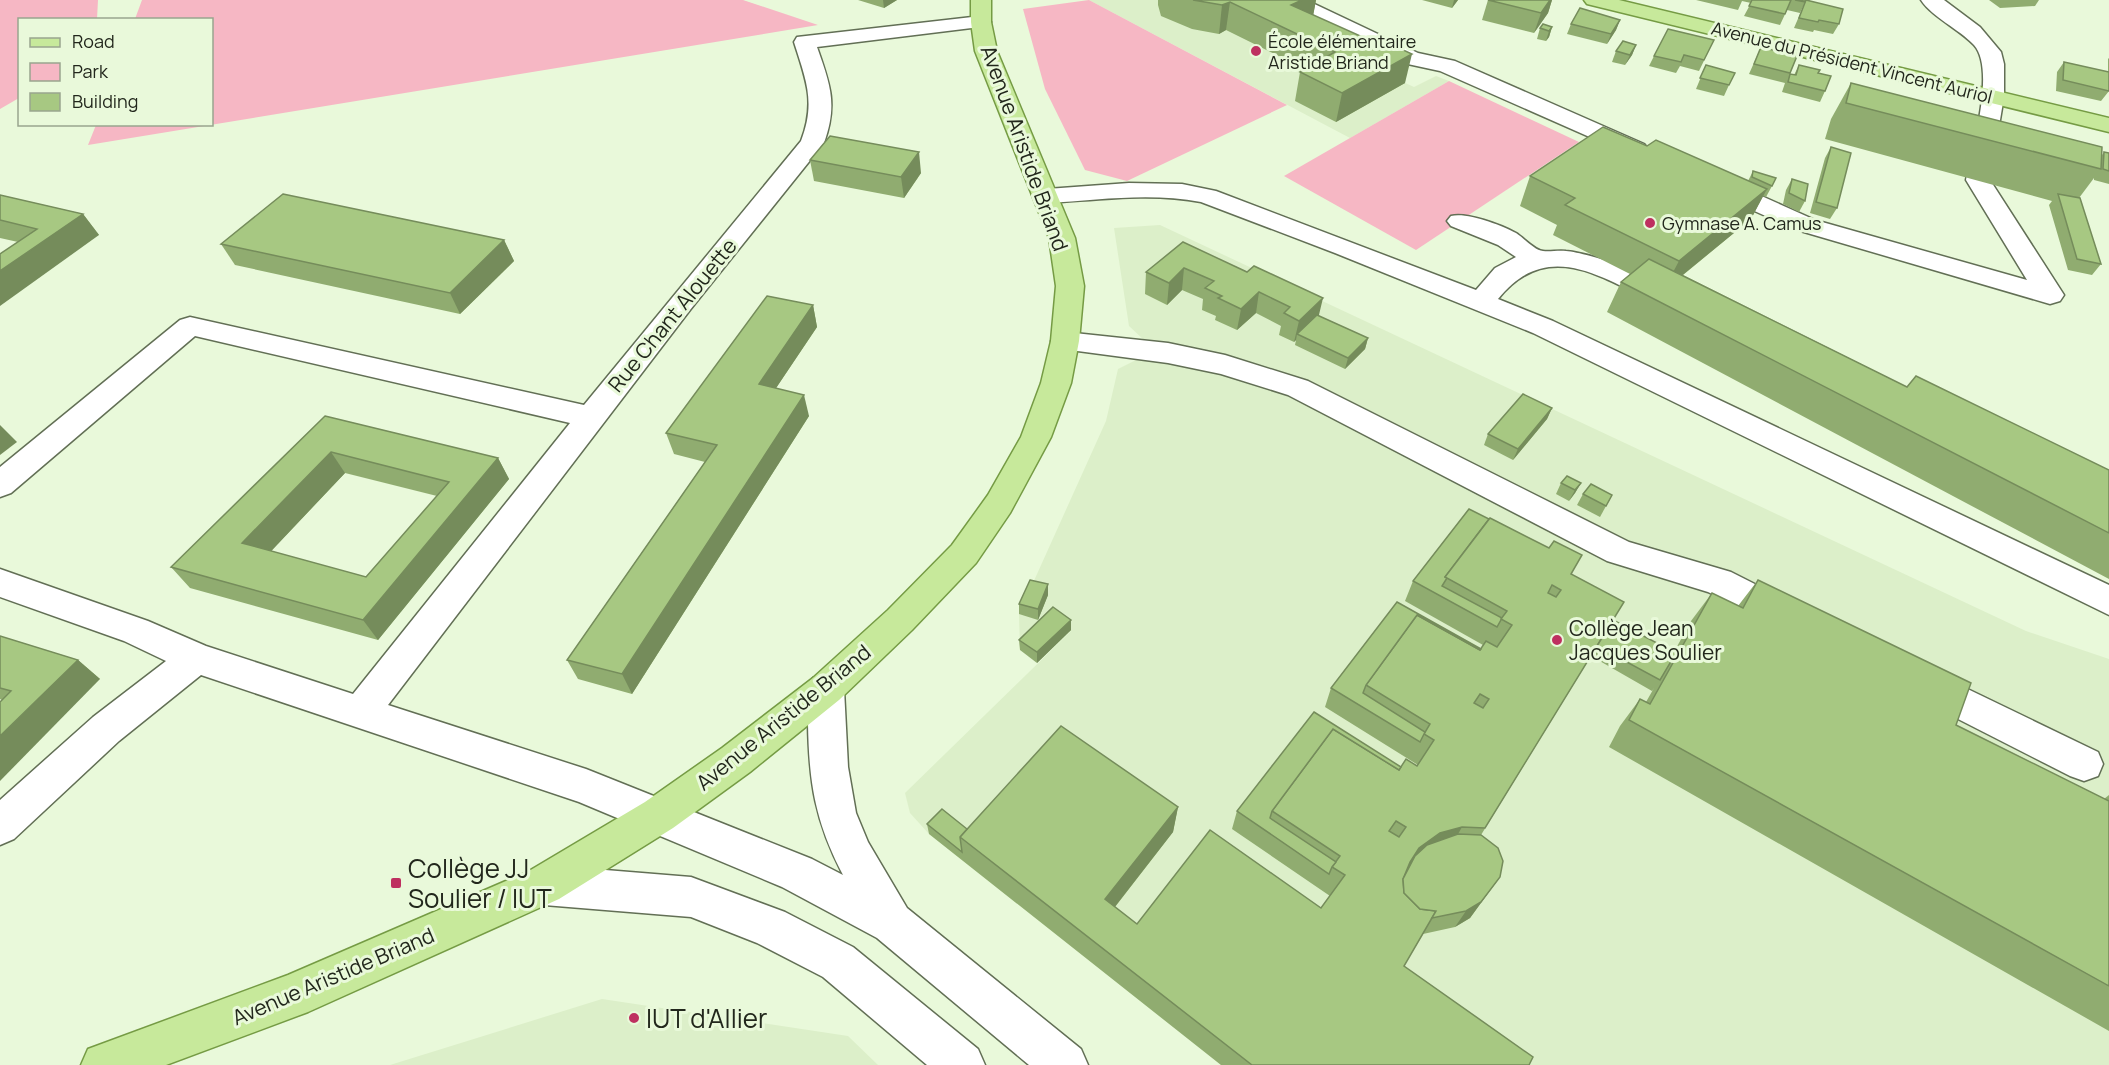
<svg xmlns="http://www.w3.org/2000/svg" width="2109" height="1065" font-family="Manrope,sans-serif">
<style>
.built{fill:#dcefc9}
.green{fill:#f6b7c4}
.lines{fill:none;stroke-linecap:round;stroke-linejoin:round}
.minor-casing{stroke:#626f55;stroke-width:3}
.major-casing{stroke:#759b44;stroke-width:3}
.minor{fill:#fff;fill-rule:evenodd}
.major{fill:#c7e99b;fill-rule:evenodd}
.wall{fill:#90ac70;fill-rule:evenodd}
.shaded-wall{fill:#758c5b}
.building{fill:#a7c882;stroke:#758c5b;stroke-width:1.5;fill-rule:evenodd}
.poi-dot{fill:#be3060;stroke:#e9f9da;stroke-width:2}
.labels{text-anchor:middle;dominant-baseline:central;stroke-width:6;stroke-linejoin:round;paint-order:stroke}
.far-poi-label{font-size:18px;fill:#22271c;stroke:#e9f9da;text-anchor:start}
.far-street-label{font-size:18px;fill:#22271c;stroke:#e9f9da}
.street-label{font-size:21px;fill:#22271c;stroke:#e9f9da}
.poi-label{font-size:21px;fill:#22271c;stroke:#e9f9da;text-anchor:start}
.near-poi-label{font-size:26px;fill:#22271c;stroke:#e9f9da;text-anchor:start}
</style>
<rect width="100%" height="100%" fill="#e9f9da"/>
<g class="built">
<path d="M1089,0H1265L1377,70L1414,87L1436,76L1449,81L1350,138Z"/>
<path d="M1160,225L2026,631L2109,659V1065H1221L929,834L910,813L905,793L1071,631L1020,650L1019,614L1106,421L1118,369L1170,343L1144,340L1129,326L1114,228Z"/>
<path d="M602,999L848,1036L878,1065H390Z"/>
</g>
<g class="green">
<path d="M0,0H98L97,19L20,20L19,98L0,109Z"/>
<path d="M142,0H743L818,25L88,145L96,125L212,124V20L135,19Z"/>
<path d="M1089,0L1287,105L1127,181L1085,170L1045,89L1023,9Z"/>
<path d="M1449,81L1579,142L1416,250L1284,176Z"/>
</g>
<g class="lines">
<defs>
<g id="minor">
<path d="M1280,0H1306L1418,53L1455,61L1644,144L1648,149L1644,154L1636,156L1628,154L1440,71L1403,63L1283,4Z"/>
<path d="M1921,0H1944L1980,27L2001,52L2004,64V96L1990,180L2064,295L2060,301L2050,304L1797,230L1710,191L1707,186L1710,181L1719,179L1728,181L1815,220L2027,280L1966,180C1972,150 1996,69 1974,45C1959,29 1932,17 1921,0Z"/>
<path d="M981,16L988,18L991,22L988,26L817,47C830,84 838,104 824,143L690,310L388,705L586,769L812,859L843,875C815,821 809,783 808,723C808,707 806,693 813,678L826,673L839,678L844,689L848,767L856,813L868,842L907,908L1081,1049L1088,1065H1029L877,938L782,887L579,802L201,675L119,741L14,839L0,845V800L93,717L166,661L124,641L0,597V569L148,621L206,646L353,694L570,423L195,336L11,493L0,497V467L180,320L190,317L584,405L801,141C816,102 806,80 794,42L797,37Z"/>
<path d="M1129,183L1182,184L1216,191L1476,290L1495,268L1516,257L1498,245L1451,226L1447,221L1451,216C1467,212 1501,225 1516,233C1524,238 1534,250 1543,251C1550,252 1558,250 1566,251C1589,253 1663,277 1675,295L1671,301L1661,304L1651,301C1597,274 1545,240 1498,299L1553,321L2109,585V615L1533,333L1335,253L1201,202C1150,192 1098,200 1047,203L1038,201L1035,196L1038,191L1047,189Z"/>
<path d="M1065,332L1168,343L1225,355L1308,381L1629,542L1731,572L1798,606L1803,616L1798,626L1786,630L1708,592L1607,561L1288,395L1221,374L1168,363L1055,348L1051,341L1055,334Z"/>
<path d="M1924,668L2098,752L2103,764L2098,776L2084,781L2070,776L1911,695L1906,684L1911,673Z"/>
<path d="M544,865L691,877L785,912L853,947L978,1049L985,1065H927L823,977L757,943L691,917L544,905L529,899L523,885L529,871Z"/>
</g>
<g id="major">
<path d="M971,0H991V22L997,51L1075,238L1084,286L1079,341L1071,383L1051,437L1010,513L976,563L912,630L839,700L750,772L673,828L559,899L308,1012L166,1065H81L88,1049L288,975L529,871L645,802L722,748L813,678L888,610L952,545L988,495L1021,437L1041,383L1051,341L1056,286L1049,238L975,51L971,22Z"/>
<path d="M1584,0H1619L2109,118V132L1587,4Z"/>
</g>
</defs>
<use href="#minor" class="minor-casing"/>
<use href="#major" class="major-casing"/>
<use href="#minor" class="minor"/>
<use href="#major" class="major"/>
</g>
<g class="wall">
<path d="M858,0H897L884,8Z"/>
<path d="M1158,0H1316L1313,15L1405,83L1336,122L1295,101L1300,72L1305,69L1226,30L1219,34L1192,29L1161,16L1158,5Z"/>
<path d="M1422,0H1458L1452,8Z"/>
<path d="M1488,0H1552L1548,13L1534,33L1482,20Z"/>
<path d="M1696,0H1806L1800,13L1787,10L1780,25L1744,16L1751,3L1742,1L1738,10Z"/>
<path d="M1806,0L1839,24L1833,34L1814,30L1813,32L1794,28Z"/>
<path d="M1989,0H2039L2035,6L2000,8Z"/>
<path d="M1620,20L1616,30L1607,44L1567,34L1571,24Z"/>
<path d="M1552,27L1549,37L1546,41L1537,39L1540,28Z"/>
<path d="M1714,40L1699,71L1680,66L1676,73L1649,66L1654,56Z"/>
<path d="M1636,45L1632,55L1625,65L1612,62L1616,51Z"/>
<path d="M1761,47L1797,56L1790,74L1794,75L1799,65L1818,73L1825,91L1820,102L1782,92L1785,83L1749,74Z"/>
<path d="M2109,58V91L2101,101L2056,91L2057,72L2064,62L2108,72V59Z"/>
<path d="M1706,65L1729,85L1724,96L1696,89Z"/>
<path d="M1851,83L2102,155L2104,152L2109,153V184L2094,180V178L2079,198L2101,264L2092,275L2068,270L2049,205L2052,201L1825,139L1831,119Z"/>
<path d="M1647,146L1748,181L1753,171L1772,186L1766,197L1763,196L1751,219L1683,275L1907,387L2109,470V579L1607,312L1621,282L1630,274L1553,235L1557,225L1520,206L1530,176Z"/>
<path d="M1831,147L1837,208L1830,219L1810,213L1825,158Z"/>
<path d="M810,160L921,173L904,198L814,181Z"/>
<path d="M1792,179L1805,201L1799,212L1783,204L1786,190Z"/>
<path d="M0,195L83,214L99,235L18,242L0,238Z"/>
<path d="M504,240L514,261L460,314L235,265L221,244Z"/>
<path d="M1183,242L1319,316L1368,338L1365,349L1345,369L1295,345L1296,340L1294,342L1279,335L1281,326L1256,313L1237,330L1215,320L1216,316L1202,310L1203,299L1182,290L1167,305L1145,294L1146,272Z"/>
<path d="M813,305L817,327L776,388L809,416L632,694L578,679L567,660L705,462L674,454L666,433Z"/>
<path d="M1552,408L1547,419L1513,460L1484,445L1488,434Z"/>
<path d="M325,416L498,458L509,479L378,640L190,588L171,567ZM345,473L437,496L366,577L271,551Z"/>
<path d="M1561,483H1581L1575,493L1569,501L1556,494Z"/>
<path d="M1583,494L1612,495L1600,517L1577,505Z"/>
<path d="M1469,509L1572,575L1613,620L1674,652L1691,621L1712,593L1738,606L1758,580L1956,725L2104,799L2109,795V1031L1609,747L1620,726L1640,699L1646,702L1654,688L1652,691L1591,656L1481,835L1488,893L1470,918L1455,927L1423,934L1404,966L1529,1065H1221L929,834L927,824L967,829L1178,807L1173,832L1115,907L1137,924L1321,908L1330,896L1232,829L1237,811L1401,767L1417,766L1418,765L1325,707L1331,688L1481,649L1483,645L1405,601L1413,581Z"/>
<path d="M1048,584V595L1038,620L1019,614V604Z"/>
<path d="M1071,620V630L1037,663L1020,650L1019,640Z"/>
<path d="M0,636L78,660L100,679L2,700L0,699Z"/>
</g>
<g class="shaded-wall">
<path d="M883,0H897L884,8Z"/>
<path d="M1302,0H1316L1312,22L1291,5Z"/>
<path d="M1454,0H1458L1452,8Z"/>
<path d="M1550,0H1552L1548,13L1534,33L1541,13Z"/>
<path d="M1230,2L1226,30L1219,34L1222,5Z"/>
<path d="M1620,20L1616,30L1607,44L1611,34Z"/>
<path d="M1552,27L1549,37L1546,41L1549,31Z"/>
<path d="M1636,45L1632,55L1625,65L1630,55Z"/>
<path d="M1412,54L1405,83L1336,122L1342,93Z"/>
<path d="M919,152L921,173L904,198L901,177Z"/>
<path d="M1767,189L1751,219L1663,291L1679,261Z"/>
<path d="M83,214L99,235L0,306V271Z"/>
<path d="M504,240L514,261L460,314L450,293Z"/>
<path d="M1184,268L1182,290L1167,305L1169,283Z"/>
<path d="M1259,292L1256,313L1237,330L1241,309Z"/>
<path d="M1323,298L1318,319L1297,334L1296,340L1294,342L1299,321Z"/>
<path d="M813,305L817,327L764,406L759,384Z"/>
<path d="M1368,338L1365,349L1345,369L1348,358Z"/>
<path d="M804,395L809,416L632,694L622,674Z"/>
<path d="M1552,408L1547,419L1513,460L1518,449Z"/>
<path d="M0,425L17,442L0,455Z"/>
<path d="M331,452L345,473L259,564L242,543Z"/>
<path d="M498,458L509,479L378,640L363,620Z"/>
<path d="M1581,483L1575,493L1569,501L1575,490Z"/>
<path d="M1048,584V595L1038,620V609Z"/>
<path d="M1071,620V630L1037,663V652Z"/>
<path d="M78,660L100,679L0,781V736Z"/>
<path d="M1178,807L1173,832L1103,922L1105,899Z"/>
<path d="M1462,827L1448,852L1406,873L1410,862L1419,848L1440,833Z"/>
<path d="M1500,877L1470,918L1455,927L1466,911Z"/>
</g>
<g class="building">
<path d="M1193,0H1302L1291,5L1378,44L1384,41L1412,54L1342,93L1300,72L1335,52L1230,2L1222,5Z"/>
<path d="M1488,0H1550L1541,13Z"/>
<path d="M1752,0H1791L1785,14L1749,6Z"/>
<path d="M1795,0H1806L1805,2Z"/>
<path d="M1806,0L1843,9L1839,24L1819,20L1818,22L1799,18Z"/>
<path d="M1580,8L1620,20L1611,34L1571,24Z"/>
<path d="M1543,24L1552,27L1549,31L1540,28Z"/>
<path d="M1668,29L1714,40L1704,60L1684,55L1681,62L1654,56Z"/>
<path d="M1623,41L1636,45L1630,55L1616,51Z"/>
<path d="M1761,47L1797,56L1790,73L1754,64Z"/>
<path d="M2064,62L2109,72V91L2063,80Z"/>
<path d="M1706,65L1735,73L1729,85L1700,78Z"/>
<path d="M1799,65L1820,70L1818,73L1831,76L1825,91L1788,82L1790,74L1796,75Z"/>
<path d="M1851,83L2102,147L2101,169L1846,103Z"/>
<path d="M1603,127L1647,146L1656,140L1767,189L1679,261L1565,205L1575,198L1530,176Z"/>
<path d="M830,136L919,152L901,177L810,160Z"/>
<path d="M1831,147L1851,153L1837,208L1816,202Z"/>
<path d="M2104,152L2109,153V171L2103,169Z"/>
<path d="M1753,171L1776,178L1772,186L1752,177Z"/>
<path d="M1792,179L1808,184L1805,201L1789,193Z"/>
<path d="M283,194L504,240L450,293L221,244Z"/>
<path d="M2058,194L2080,198L2101,264L2077,259Z"/>
<path d="M0,195L83,214L0,271V254L37,229L0,220Z"/>
<path d="M1183,242L1247,272L1254,266L1323,298L1299,321L1284,313L1290,307L1259,292L1241,309L1218,298L1222,296L1205,288L1214,281L1184,268L1169,283L1146,272Z"/>
<path d="M1649,259L1907,387L1916,376L2109,470V533L1621,282Z"/>
<path d="M767,296L813,305L759,384L804,395L622,674L567,660L717,445L666,433Z"/>
<path d="M1317,315L1368,338L1348,358L1297,334Z"/>
<path d="M1523,394L1552,408L1518,449L1488,434Z"/>
<path d="M325,416L498,458L363,620L171,567ZM331,452L449,482L366,577L242,543Z"/>
<path d="M1567,476L1581,483L1575,490L1561,483Z"/>
<path d="M1591,484L1612,495L1606,506L1583,494Z"/>
<path d="M1469,509L1489,519L1445,577L1447,578L1442,586L1502,618L1497,627L1413,581Z"/>
<path d="M1490,518L1549,548L1554,541L1582,555L1571,574L1624,602L1485,828L1462,827L1440,833L1419,848L1410,862L1403,879L1404,893L1420,909L1436,911L1404,966L1533,1057L1529,1065H1252L960,837L1061,726L1178,807L1105,899L1137,924L1210,830L1321,908L1345,875L1332,867L1340,856L1272,811L1333,729L1399,770L1406,759L1417,766L1434,740L1424,734L1430,724L1366,685L1417,615L1480,650L1486,641L1497,647L1512,625L1501,619L1507,611L1445,577ZM1552,585L1561,590L1556,597L1548,593ZM1480,694L1489,699L1483,708L1474,703ZM1396,821L1406,827L1399,837L1389,831Z"/>
<path d="M1030,580L1048,584L1038,609L1019,604Z"/>
<path d="M1758,580L1971,683L1956,725L2109,801V986L1629,720L1640,699L1650,704L1712,593L1743,608Z"/>
<path d="M1397,602L1481,649L1480,650L1417,615L1366,685L1363,693L1425,732L1420,742L1331,688Z"/>
<path d="M1053,607L1071,620L1037,652L1019,640Z"/>
<path d="M1613,620L1676,653L1660,680L1597,646Z"/>
<path d="M0,636L78,660L0,736V702L11,691L0,688Z"/>
<path d="M1314,712L1401,767L1399,770L1333,729L1272,811L1270,818L1336,862L1332,867L1329,874L1237,811Z"/>
<path d="M942,809L967,829L960,837L962,852L927,824Z"/>
<path d="M1458,834L1481,835L1498,848L1503,861L1500,877L1481,902L1466,911L1432,918L1436,911L1420,909L1404,893L1403,879L1415,856L1427,845Z"/>
</g>
<g class="poi-dot">
<circle cx="1256" cy="51" r="6"/>
<circle cx="1650" cy="223" r="6"/>
<circle cx="1557" cy="640" r="6"/>
<rect x="390" y="877" width="12" height="12" rx="3"/>
<circle cx="634" cy="1018" r="6"/>
</g>
<g class="labels">
<g class="far-poi-label">
<text x="1268" y="41">École élémentaire<tspan x="1268" dy="21">Aristide Briand</tspan></text>
<text x="1662" y="223">Gymnase A. Camus</text>
</g>
<g class="far-street-label">
<text transform="translate(1852 62) rotate(14)">Avenue du Président Vincent Auriol</text>
</g>
<g class="street-label">
<text transform="translate(1025 148) rotate(70)">Avenue Aristide Briand</text>
<text transform="translate(672 315) rotate(-51)">Rue Chant Alouette</text>
<text transform="translate(783 717) rotate(-39)">Avenue Aristide Briand</text>
<text transform="translate(333 976) rotate(-23)">Avenue Aristide Briand</text>
</g>
<g class="poi-label">
<text x="1569" y="628">Collège Jean<tspan x="1569" dy="24">Jacques Soulier</tspan></text>
</g>
<g class="near-poi-label">
<text x="408" y="868">Collège JJ<tspan x="408" dy="30">Soulier / IUT</tspan></text>
<text x="646" y="1018">IUT d'Allier</text>
</g>
</g>
<rect x="18" y="18" width="195" height="108" fill="#e9f9da" stroke="#99a58e" stroke-width="1.5"/>
<rect x="30" y="38" width="30" height="9" fill="#c7e99b" stroke="#99a58e" stroke-width="1.5"/>
<text x="72" y="48" font-size="18" fill="#22271c">Road</text>
<rect x="30" y="63" width="30" height="18" fill="#f6b7c4" stroke="#99a58e" stroke-width="1.5"/>
<text x="72" y="78" font-size="18" fill="#22271c">Park</text>
<rect x="30" y="93" width="30" height="18" fill="#a7c882" stroke="#99a58e" stroke-width="1.5"/>
<text x="72" y="108" font-size="18" fill="#22271c">Building</text>
</svg>
